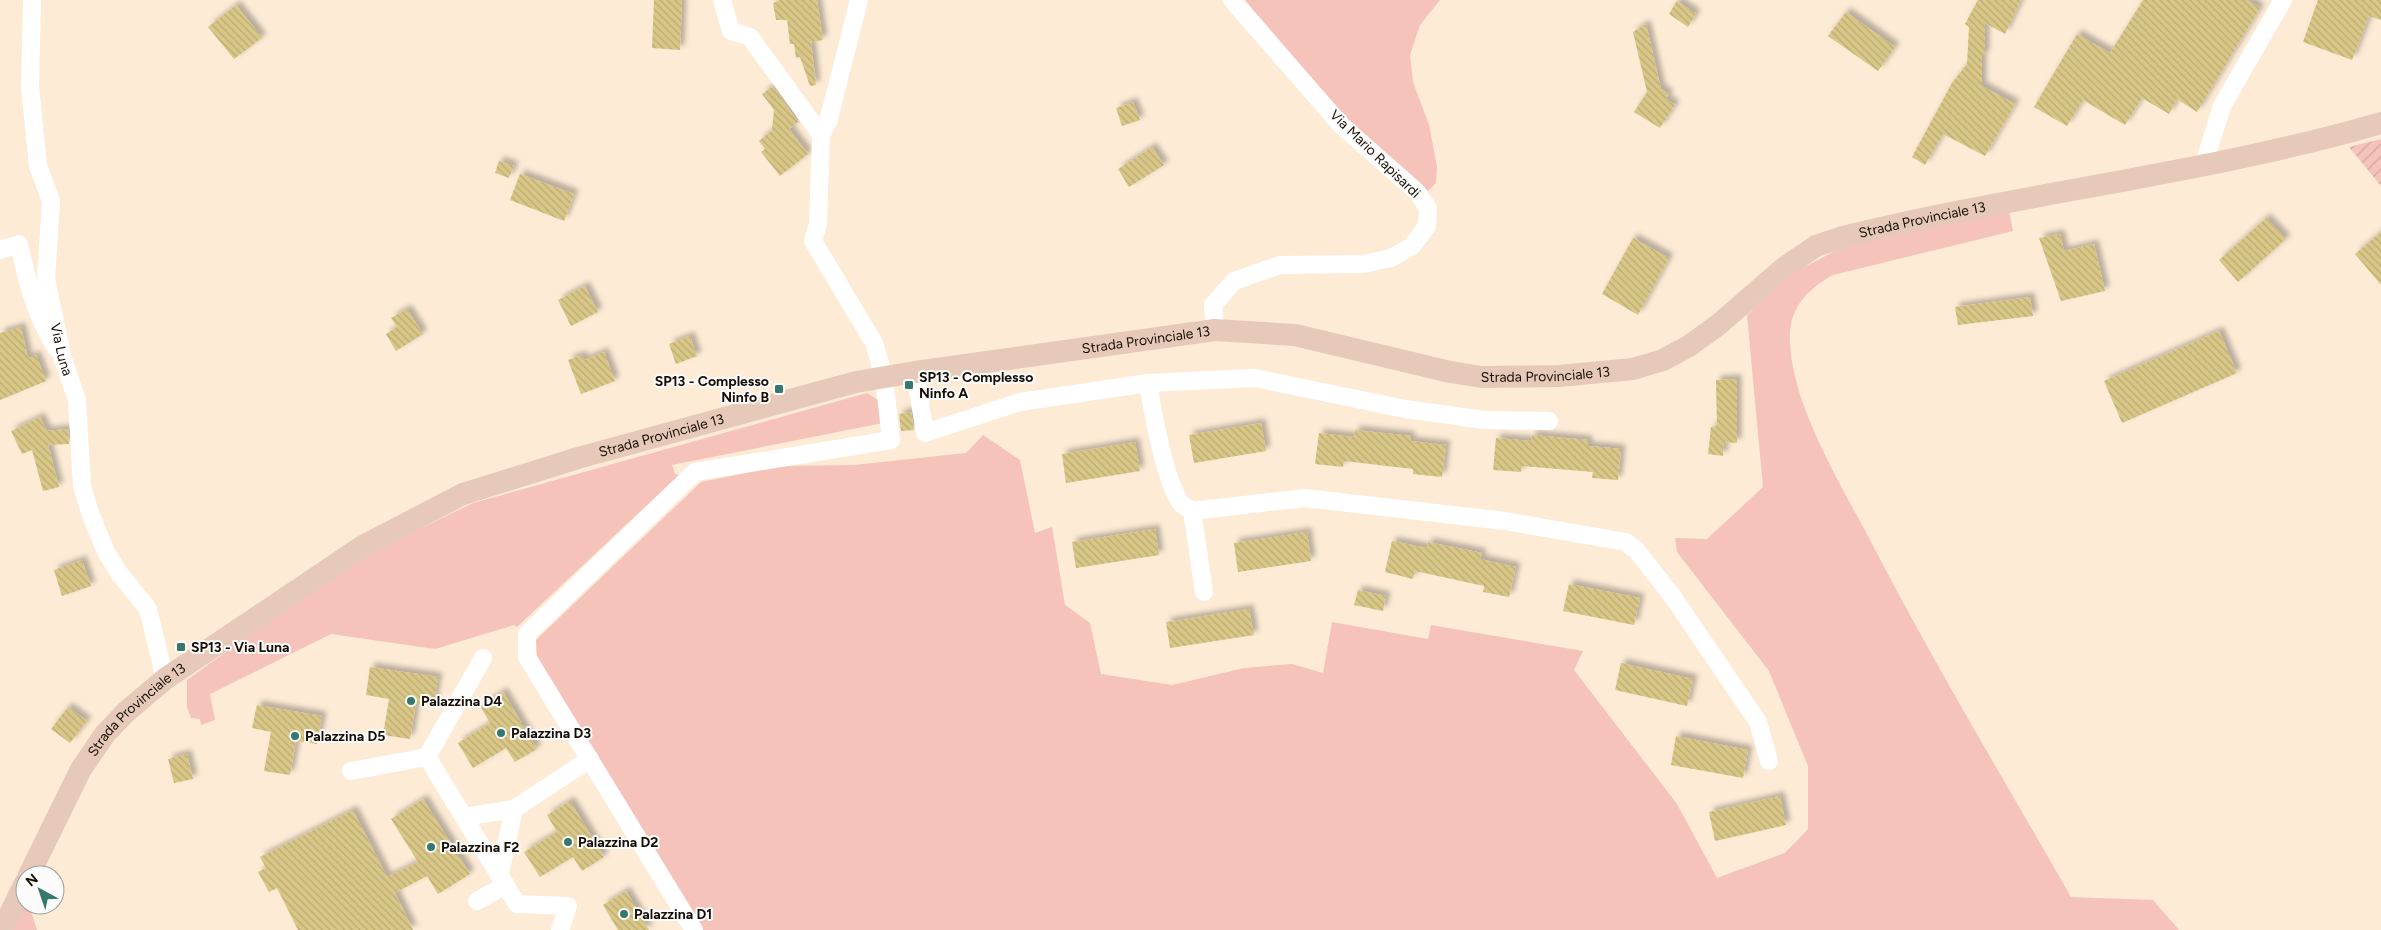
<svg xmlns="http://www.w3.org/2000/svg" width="2381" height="930" font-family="Figtree,sans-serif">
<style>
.grass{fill:#f5c3ba}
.garden{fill:url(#garden-furrows)}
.building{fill:url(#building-back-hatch);filter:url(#shadow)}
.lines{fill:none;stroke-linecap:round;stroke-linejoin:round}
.minor{stroke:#fff;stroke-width:18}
.major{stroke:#e6c9b8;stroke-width:22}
.poi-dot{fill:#36796c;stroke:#fbfbfb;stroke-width:2}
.labels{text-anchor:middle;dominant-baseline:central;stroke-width:4;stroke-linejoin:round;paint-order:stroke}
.street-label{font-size:14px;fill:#170f06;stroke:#fbfbfb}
.poi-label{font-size:14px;font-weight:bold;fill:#170f06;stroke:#fbfbfb;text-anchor:start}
</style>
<defs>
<pattern id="garden-furrows" width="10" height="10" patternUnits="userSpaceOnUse" patternTransform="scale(1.25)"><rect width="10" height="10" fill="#f5c3ba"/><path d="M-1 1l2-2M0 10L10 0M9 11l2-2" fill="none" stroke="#d1a69e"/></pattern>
<pattern id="building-back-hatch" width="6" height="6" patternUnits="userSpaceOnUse" patternTransform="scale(1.25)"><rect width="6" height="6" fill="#d9c787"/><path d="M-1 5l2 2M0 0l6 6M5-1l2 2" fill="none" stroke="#baaa73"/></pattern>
<filter id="shadow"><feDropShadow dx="4.5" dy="-4.5" stdDeviation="2.5" flood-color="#0004"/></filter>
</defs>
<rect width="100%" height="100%" fill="#fdebd5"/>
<g class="grass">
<path d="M1245,0H1440L1420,25L1410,55L1413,82L1429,125L1437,167L1436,183L1428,191L1343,115Z"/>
<path d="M2009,211L2013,231L1833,275C1811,287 1792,304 1790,332C1787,397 1839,481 1869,538C1932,660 2003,778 2071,897L2153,900L2179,930H703L537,658L536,640L701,482L781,466L854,465L966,453L983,435L1020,460L1035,533L1052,527L1065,605L1090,623L1101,674L1172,685L1244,668L1292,664L1323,673L1332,622L1428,639L1431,625L1583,651L1574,670L1677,804L1717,878L1785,853L1808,829V766L1769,671L1677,552L1675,538L1707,539L1763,487L1747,315L1793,273L1835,251L1861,243Z"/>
<path d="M867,393L881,402L883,423L672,465L675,474L679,475L517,627L514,625L435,649L331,634L210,694L215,720L201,725L200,719L191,718L187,707V680C247,637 307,591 371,554C404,535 439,520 473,503Z"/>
<path d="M25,905H29L37,930H13Z"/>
</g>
<path class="garden" d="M2381,139V186L2349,147Z"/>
<g class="building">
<path d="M654,0H682L680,50L652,48Z"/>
<path d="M780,0H817L823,40L811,42L816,85L810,86L800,57L796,58L794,44H790L787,20H776L773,3Z"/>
<path d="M1978,0H2021L2005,34L1985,23V55H1982V86L2015,104L1985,156L1943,134L1925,165L1912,157L1952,83L1967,64L1969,27L1965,24Z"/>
<path d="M2143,0H2247L2260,8L2197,112L2177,99L2169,114L2142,98L2125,125L2083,100L2067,126L2034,107L2077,34L2110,53Z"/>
<path d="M2318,0H2381V20L2369,16L2352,60L2303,42Z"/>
<path d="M1677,1L1696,14L1688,27L1669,14Z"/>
<path d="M236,5L262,38L234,59L208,27Z"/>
<path d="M1846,12L1895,47L1878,71L1828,36Z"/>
<path d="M1646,24L1661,89L1669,94L1666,99L1675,105L1660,128L1634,112L1647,92L1633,32Z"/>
<path d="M773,86L798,122L789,129L808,154L780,176L761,152L765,149L759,141L772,130L774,110L762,94Z"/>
<path d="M1133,102L1140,120L1122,126L1116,108Z"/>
<path d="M1152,147L1164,165L1129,187L1118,169Z"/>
<path d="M499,161L514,166L509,178L495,173Z"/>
<path d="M520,174L574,194L564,221L510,200Z"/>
<path d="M2266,218L2286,239L2238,282L2219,260Z"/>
<path d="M2381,232V285L2355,254Z"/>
<path d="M2060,234L2064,251L2094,244L2105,291L2061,301L2039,238Z"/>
<path d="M1633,238L1669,258L1638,315L1602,294Z"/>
<path d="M585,286L598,312L571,326L558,300Z"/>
<path d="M2030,297L2033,316L1958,325L1955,307Z"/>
<path d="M407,309L423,334L396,351L386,334L397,327L391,318Z"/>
<path d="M21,327L28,358L36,355L46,381L0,400V333Z"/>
<path d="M2219,331L2237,373L2122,423L2104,381Z"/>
<path d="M690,336L697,356L676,364L669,344Z"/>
<path d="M604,352L615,381L581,394L568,360L582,355L584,360Z"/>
<path d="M1737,379V443L1724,442L1723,456L1708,454L1711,427L1717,426L1716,380Z"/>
<path d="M911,412L914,430L901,431L899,414Z"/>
<path d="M40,417L47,431L68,429L69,444L48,445L59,487L43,491L32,450L22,454L11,431Z"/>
<path d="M1261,423L1266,451L1194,463L1189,435Z"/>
<path d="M1355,430L1411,436L1410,441L1446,445L1442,477L1413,474V469L1344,461L1343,467L1315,464L1319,433L1354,437Z"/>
<path d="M1532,435L1588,440V446L1621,449L1618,480L1592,478L1593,472L1522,466L1521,472L1493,470L1496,438L1531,441Z"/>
<path d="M1135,442L1140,471L1066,483L1062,454Z"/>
<path d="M1155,529L1159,555L1076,568L1072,542Z"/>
<path d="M1307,532L1311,561L1238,572L1234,543Z"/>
<path d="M1392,541L1427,548L1428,542L1482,553L1480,559L1516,567L1509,597L1483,592L1484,586L1415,571L1413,579L1385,572Z"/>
<path d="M82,560L91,586L62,596L54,570Z"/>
<path d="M1569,584L1640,598L1634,625L1563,611Z"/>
<path d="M1358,590L1386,596L1383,611L1354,605Z"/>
<path d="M1249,609L1254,635L1170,648L1166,622Z"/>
<path d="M1621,663L1693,679L1687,706L1615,690Z"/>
<path d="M370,667L438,677L433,706L416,703L410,739L383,735L389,699L366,695Z"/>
<path d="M503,692L537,749L515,762L506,748L473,768L458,743L490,723L480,706Z"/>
<path d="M257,705L322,716L317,744L296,741L290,775L264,771L271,732L252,728Z"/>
<path d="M68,707L87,721L70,743L51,729Z"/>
<path d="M1676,736L1748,750L1743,778L1671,765Z"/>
<path d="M187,754L193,779L174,783L168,759Z"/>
<path d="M1780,796L1786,825L1715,841L1709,812Z"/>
<path d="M423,799L470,874L438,894L427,876L395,893L413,930H298L277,888L269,892L258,872L266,868L260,857L353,810L387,877L418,862L391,819Z"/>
<path d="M570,801L604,857L582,871L573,857L540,877L524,852L557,832L547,815Z"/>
<path d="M626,891L649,930H618L603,905Z"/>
</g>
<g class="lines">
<g class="minor">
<path id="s1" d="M32,0L30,87L38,166L51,201L46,279L63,359L77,400L82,486L90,513L106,552L119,573L148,609L165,679"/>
<path d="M821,135L828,122L859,0"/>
<path d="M2204,164L2222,106L2283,0"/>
<path d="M0,250L19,244C28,284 34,312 56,348"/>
<path d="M1215,330L1213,305L1234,281L1280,265L1364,264L1391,258L1412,246L1427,226L1428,208L1417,192L1341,125L1232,0"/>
<path d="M915,372L925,433L1020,402L1148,383L1255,378L1405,409L1485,420L1549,421"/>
<path d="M1148,383C1153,413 1164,478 1180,502C1183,506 1188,508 1192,511L1305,498L1505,521L1626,542L1637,551L1673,597L1758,722L1769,761"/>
<path d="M1192,511L1204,592"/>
<path d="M427,757L483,658"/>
<path d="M351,771L427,757L517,904L568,906L560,930"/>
<path d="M464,817L514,809L590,759"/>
<path d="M500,873L514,809"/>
<path d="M477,901L506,885"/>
<path d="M694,930L527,657V634L695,472L891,440L884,377L874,343L813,241L818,224L821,135L750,37L731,31L722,0"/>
</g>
<g class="major">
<path id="s2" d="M29,875L81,769L105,734L126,712L165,679L363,546L463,494L578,458L856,382L915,372L1215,330L1295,335L1450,372L1482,377L1559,376L1633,369L1663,360L1689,346L1718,325L1785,267L1816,246L1843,237C2021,193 2205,174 2381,123"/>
<path d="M2,930L25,883"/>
</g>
</g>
<g class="poi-dot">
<rect x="904" y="380" width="10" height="10" rx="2.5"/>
<rect x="774" y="384" width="10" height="10" rx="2.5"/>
<rect x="176" y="642" width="10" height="10" rx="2.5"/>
<circle cx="411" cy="701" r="5"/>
<circle cx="501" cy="733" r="5"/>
<circle cx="295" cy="736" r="5"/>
<circle cx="568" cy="842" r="5"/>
<circle cx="431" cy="847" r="5"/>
<circle cx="624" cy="914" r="5"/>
</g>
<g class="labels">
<g class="street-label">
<text transform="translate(1375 154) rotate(44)">Via Mario Rapisardi</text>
<text stroke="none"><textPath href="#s2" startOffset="2120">Strada Provinciale 13</textPath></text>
<text stroke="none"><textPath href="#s2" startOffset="1295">Strada Provinciale 13</textPath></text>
<text stroke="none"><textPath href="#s1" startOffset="354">Via Luna</textPath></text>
<text stroke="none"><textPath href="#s2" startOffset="1700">Strada Provinciale 13</textPath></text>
<text stroke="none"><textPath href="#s2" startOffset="800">Strada Provinciale 13</textPath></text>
<text stroke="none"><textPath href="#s2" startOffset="200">Strada Provinciale 13</textPath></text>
</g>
<g class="poi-label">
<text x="919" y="377">SP13 - Complesso<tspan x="919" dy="16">Ninfo A</tspan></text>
<text x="769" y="381" text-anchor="end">SP13 - Complesso<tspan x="769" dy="16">Ninfo B</tspan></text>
<text x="191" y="647">SP13 - Via Luna</text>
<text x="421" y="701">Palazzina D4</text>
<text x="511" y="733">Palazzina D3</text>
<text x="305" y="736">Palazzina D5</text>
<text x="578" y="842">Palazzina D2</text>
<text x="441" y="847">Palazzina F2</text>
<text x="634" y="914">Palazzina D1</text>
</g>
</g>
<g transform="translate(40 890) rotate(320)"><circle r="24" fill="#fbfbfb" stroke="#a09d99"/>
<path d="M0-4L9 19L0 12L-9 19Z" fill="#36796c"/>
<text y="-8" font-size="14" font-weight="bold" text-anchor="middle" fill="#170f06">N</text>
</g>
</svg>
